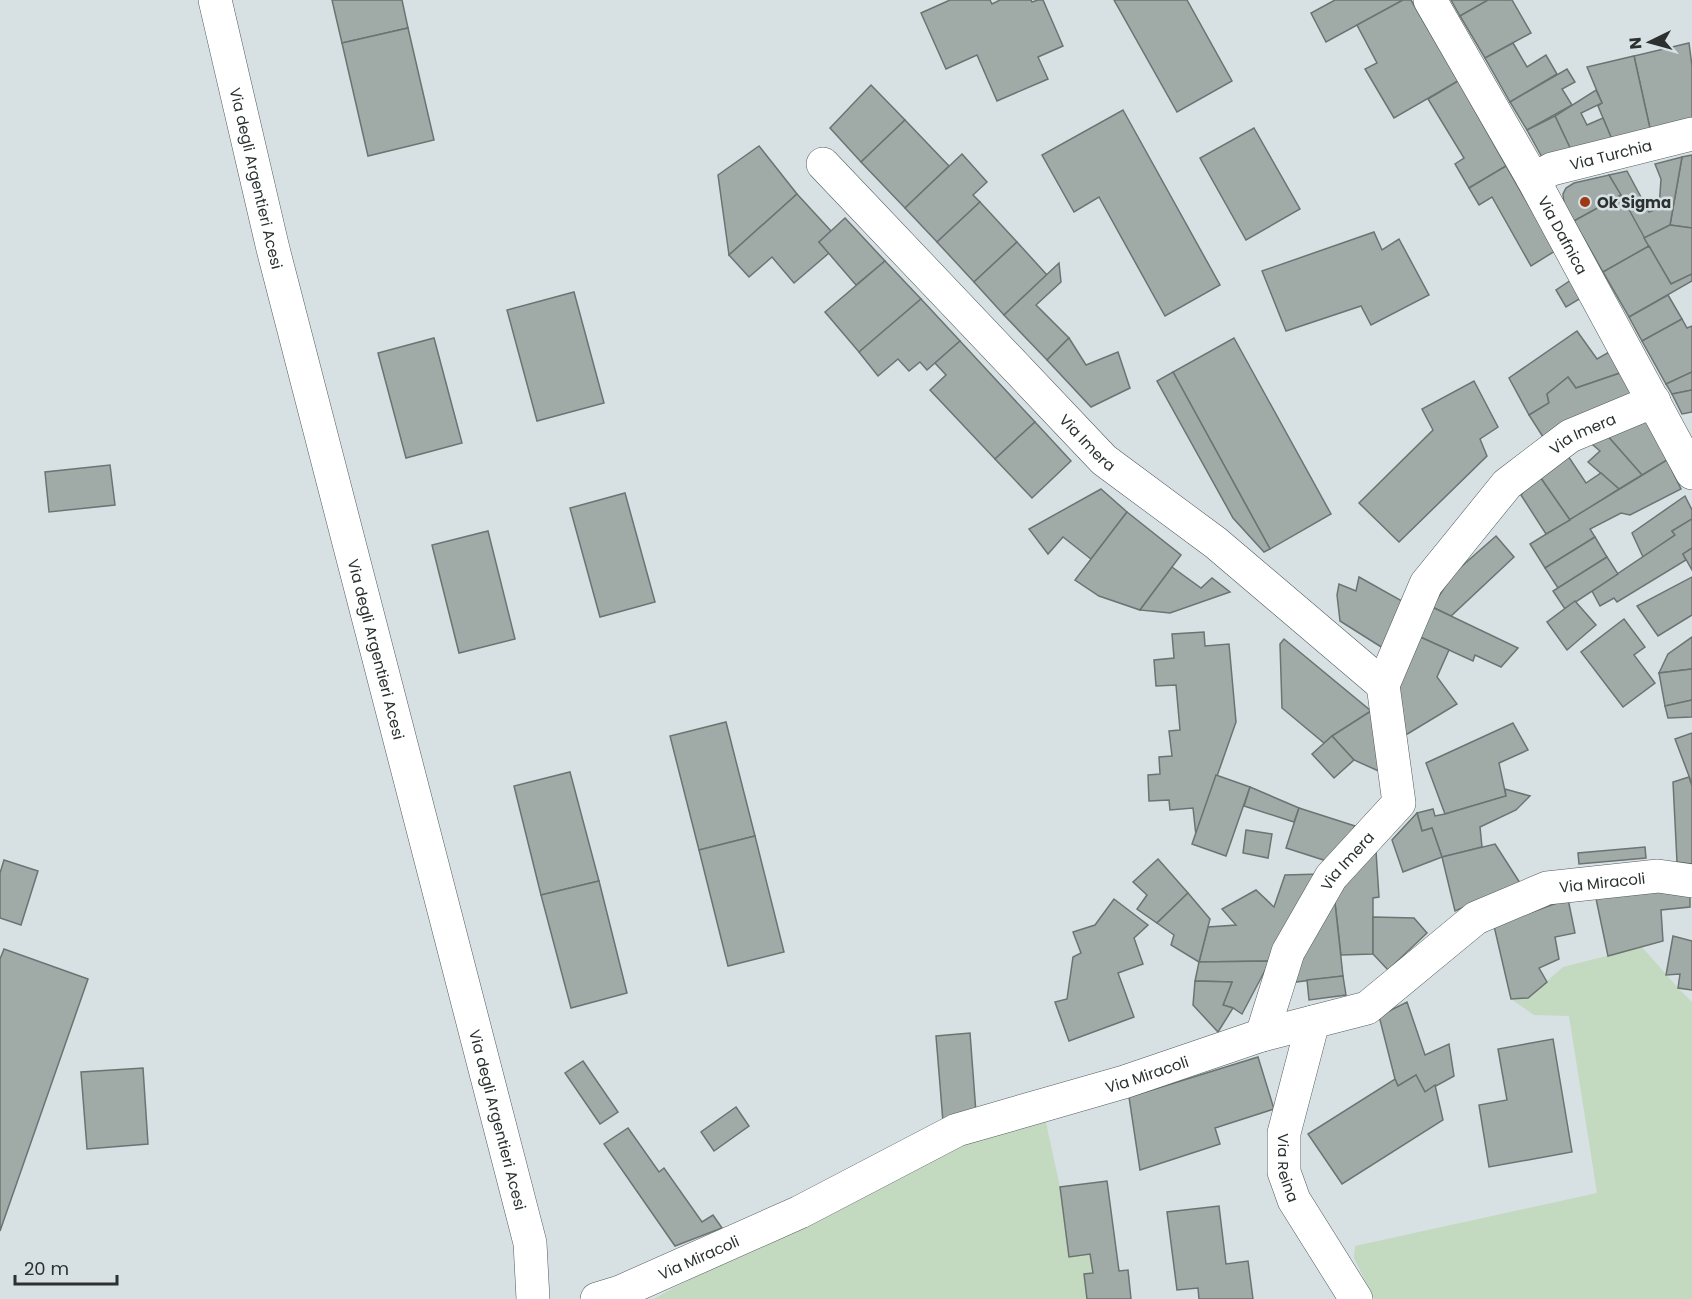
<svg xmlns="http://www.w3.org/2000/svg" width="1692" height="1299" font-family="Poppins,sans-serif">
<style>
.green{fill:#c3d9c0}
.building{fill:#a0aaa7;stroke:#6b7472;stroke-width:1.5}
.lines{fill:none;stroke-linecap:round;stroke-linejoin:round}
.minor-casing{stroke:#515a5c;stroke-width:34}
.tertiary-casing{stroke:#515a5c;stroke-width:34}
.minor{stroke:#fff;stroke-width:33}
.tertiary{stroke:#fff;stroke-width:33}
.poi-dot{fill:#9f3914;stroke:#d7e1e3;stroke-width:2}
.labels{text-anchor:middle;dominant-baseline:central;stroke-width:5;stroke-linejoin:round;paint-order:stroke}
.street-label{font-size:15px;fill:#2b3030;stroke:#d7e1e3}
.poi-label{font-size:15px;font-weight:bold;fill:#2b3030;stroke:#d7e1e3;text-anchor:start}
</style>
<rect width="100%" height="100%" fill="#d7e1e3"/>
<g class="green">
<path d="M1642,947L1678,988L1692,1002V1299H1374L1354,1258L1355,1246L1597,1193L1569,1016L1534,1015L1511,999L1528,998L1563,967Z"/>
<path d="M1045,1118L1060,1187L1069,1257L1090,1254L1093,1273L1084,1274L1087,1299H654L671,1289L827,1213L958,1147Z"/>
</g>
<g class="building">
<path d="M332,0H402L408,28L342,43Z"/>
<path d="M950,0H990L992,4L1000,0H1031L1032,2L1038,0H1043L1063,46L1038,57L1048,79L997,101L977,55L946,69L921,13Z"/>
<path d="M1114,0H1187L1232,81L1177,112Z"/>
<path d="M1335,0H1403L1326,42L1311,13Z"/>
<path d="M1403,0H1411L1458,81L1394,118L1365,69L1377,63L1357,25Z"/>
<path d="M1451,0H1488L1460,16Z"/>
<path d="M1488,0H1512L1531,33L1485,58L1460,16Z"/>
<path d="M408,28L434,140L368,156L342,43Z"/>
<path d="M1513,43L1527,67L1546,55L1557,74L1510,102L1485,58Z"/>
<path d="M1689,43L1692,66V124L1651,133L1634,56Z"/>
<path d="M1634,56L1651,133L1613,142L1598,106L1602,103L1587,67Z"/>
<path d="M1567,69L1575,82L1562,89L1572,105L1527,130L1510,102Z"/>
<path d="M1458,81L1506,166L1469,188L1455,164L1464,158L1428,99Z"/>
<path d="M871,85L905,120L861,162L830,128Z"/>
<path d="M1596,90L1602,103L1581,113L1587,125L1603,118L1613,142L1572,152L1555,116Z"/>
<path d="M1123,110L1220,285L1165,316L1099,197L1074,212L1042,155Z"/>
<path d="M1555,116L1572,152L1543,159L1527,130Z"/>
<path d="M905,120L949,166L905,208L861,162Z"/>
<path d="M1254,128L1300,209L1246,240L1200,158Z"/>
<path d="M759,146L797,194L729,255L718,175Z"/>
<path d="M962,154L987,182L973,195L980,202L937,242L905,208Z"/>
<path d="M1692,155V228L1670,225L1682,157Z"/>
<path d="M1682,157L1670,225L1644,238L1609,175L1627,171L1649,212L1659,208L1661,179L1655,164Z"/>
<path d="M1506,166L1555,251L1531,266L1492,197L1479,205L1469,188Z"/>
<path d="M1609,175L1621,195L1574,221L1564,203L1563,194L1566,188L1574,183Z"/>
<path d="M797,194L831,231L819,242L829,253L794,283L772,257L749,277L729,255Z"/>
<path d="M1621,195L1649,246L1603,272L1574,221Z"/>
<path d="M980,202L1017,242L974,282L937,242Z"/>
<path d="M845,218L885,261L856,285L819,242Z"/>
<path d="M1670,225L1692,228V274L1671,284L1644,238Z"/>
<path d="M1374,232L1382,250L1399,239L1429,295L1371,325L1361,306L1286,331L1262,271Z"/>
<path d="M1017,242L1047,275L1004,315L974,282Z"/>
<path d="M1649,246L1671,284L1692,274V281L1629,317L1603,272Z"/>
<path d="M885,261L921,299L859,352L825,312Z"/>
<path d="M1059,263L1061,282L1036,305L1069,338L1047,360L1004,315Z"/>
<path d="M1571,280L1581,298L1566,307L1556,290Z"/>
<path d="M574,292L604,403L537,421L507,310Z"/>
<path d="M1668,295L1682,319L1642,341L1629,317Z"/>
<path d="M921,299L960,341L927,370L920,362L909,371L898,359L878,376L859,352Z"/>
<path d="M1682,319L1687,328L1692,326V372L1666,384L1642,341Z"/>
<path d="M1577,331L1597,359L1611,351L1623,372L1576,388L1568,377L1547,394L1549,403L1529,415L1509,378Z"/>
<path d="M434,338L462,443L406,458L378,353Z"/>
<path d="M1069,338L1086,365L1118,352L1130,388L1091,407L1047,360Z"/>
<path d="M1234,338L1331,514L1270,549L1173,372Z"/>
<path d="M960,341L1035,422L995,459L930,390L946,375L935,363Z"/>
<path d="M1173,372L1270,549L1264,552L1233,518L1157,381Z"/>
<path d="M1623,372L1634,396L1545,440L1529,415L1549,403L1547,394L1568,377L1576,388Z"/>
<path d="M1692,372V390L1672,394L1666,384Z"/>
<path d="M1474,381L1498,427L1480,439L1487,456L1399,542L1359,503L1433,430L1422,409Z"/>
<path d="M1692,390V412L1682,414L1672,394Z"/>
<path d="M1646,418L1667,460L1642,475L1605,433Z"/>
<path d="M1035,422L1071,461L1032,498L995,459Z"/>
<path d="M1605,433L1642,475L1619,489L1588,462L1600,451L1587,440Z"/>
<path d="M1566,453L1586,483L1601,473L1619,489L1570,520L1538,474Z"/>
<path d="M1667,460L1681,489L1630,515L1621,513L1590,529L1595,537L1545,568L1530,544Z"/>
<path d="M110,465L115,505L49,512L45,472Z"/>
<path d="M1538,474L1570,520L1546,534L1521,495Z"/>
<path d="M1101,489L1127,512L1091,559L1063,537L1048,554L1029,529Z"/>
<path d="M625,493L655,602L600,617L570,508Z"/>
<path d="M1685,496L1692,510V519L1672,531L1675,535L1643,557L1632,533Z"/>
<path d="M1127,512L1181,555L1140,610L1099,596L1075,580Z"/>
<path d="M1692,519V548L1683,554L1686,560L1617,602L1614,598L1600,606L1592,591L1675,535L1672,531Z"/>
<path d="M488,531L515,639L459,653L432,545Z"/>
<path d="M1496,536L1514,557L1451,616L1432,607L1453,574Z"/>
<path d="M1595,537L1607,557L1558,588L1545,568Z"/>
<path d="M1692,548V570L1683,554Z"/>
<path d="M1607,557L1618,574L1565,609L1553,591Z"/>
<path d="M1172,567L1201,588L1212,578L1230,592L1170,613L1140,610Z"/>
<path d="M1359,577L1402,601L1386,650L1340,621L1337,595L1339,584L1356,591Z"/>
<path d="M1692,577V615L1658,636L1637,606Z"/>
<path d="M1575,601L1596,625L1567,650L1547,622Z"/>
<path d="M1432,607L1518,648L1501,667L1475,655L1473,661L1418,636Z"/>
<path d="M1624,619L1645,647L1634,655L1655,683L1623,707L1581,652Z"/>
<path d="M1204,632L1205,646L1229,644L1236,722L1196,836L1193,808L1170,810L1169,800L1149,801L1148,775L1160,774L1159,757L1172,756L1169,731L1180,730L1176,685L1156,686L1154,660L1174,658L1172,634Z"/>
<path d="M1418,636L1449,650L1437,677L1457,704L1404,736L1394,695Z"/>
<path d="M1692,637V669L1659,673L1668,654Z"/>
<path d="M1284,639L1371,711L1332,736L1324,743L1282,708L1280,644Z"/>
<path d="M1692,669V700L1665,706L1659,673Z"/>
<path d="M1692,700V717L1668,718L1665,706Z"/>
<path d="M1371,711L1383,773L1354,760L1332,736Z"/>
<path d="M726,722L755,836L699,850L670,736Z"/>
<path d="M1513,723L1528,750L1499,763L1506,796L1445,814L1426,763Z"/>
<path d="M1692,733V784L1675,739Z"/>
<path d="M1332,736L1354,760L1334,778L1312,754Z"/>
<path d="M570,772L599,881L541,895L514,786Z"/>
<path d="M1216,775L1250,787L1226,856L1192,844Z"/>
<path d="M1689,777L1692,786V864L1677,862L1673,782Z"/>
<path d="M1250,787L1299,808L1294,822L1244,806Z"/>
<path d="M1505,789L1530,796L1516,810L1480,827L1482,847L1442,857L1432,828L1422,831L1417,813L1433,809L1435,816L1445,814L1506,796Z"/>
<path d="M1299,808L1355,826L1333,863L1286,848Z"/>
<path d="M1417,813L1422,831L1432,828L1442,857L1403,872L1392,840Z"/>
<path d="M1246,830L1272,834L1268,858L1243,853Z"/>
<path d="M755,836L784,952L728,966L699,850Z"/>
<path d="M1495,844L1520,883L1455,911L1442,857Z"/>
<path d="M1645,847L1646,858L1579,864L1578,853Z"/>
<path d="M1376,851L1379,897L1373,898V954L1341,955L1334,894Z"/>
<path d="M1158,859L1188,893L1157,923L1137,909L1147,895L1133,882Z"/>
<path d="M4,860L38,871L21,925L0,918V873Z"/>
<path d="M1320,874L1270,961L1199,962L1208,927L1236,925L1222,909L1256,890L1274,907L1285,875Z"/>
<path d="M599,881L627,993L571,1008L541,895Z"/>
<path d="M1656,888L1690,894V907L1661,910L1663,941L1608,956L1595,894Z"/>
<path d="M1188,893L1210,919L1199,962L1171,945L1174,935L1157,923Z"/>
<path d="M1334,894L1343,976L1288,983Z"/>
<path d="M1114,899L1148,925L1134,938L1143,964L1118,973L1134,1017L1069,1041L1055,1002L1067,999L1073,957L1081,953L1073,932L1095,925Z"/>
<path d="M1568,899L1575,933L1555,937L1559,959L1539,968L1547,982L1528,998L1511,999L1494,926Z"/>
<path d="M1373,917L1414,918L1427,933L1388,970L1373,954Z"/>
<path d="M1673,936L1692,941V990L1678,988L1680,974L1666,975Z"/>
<path d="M4,949L88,979L0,1231V959Z"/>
<path d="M1270,961L1242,1014L1233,1008L1223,1005L1232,982L1195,981L1199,962Z"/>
<path d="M1343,976L1346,995L1309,1000L1307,980Z"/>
<path d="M1195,981L1232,982L1223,1005L1233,1008L1218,1032L1193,1005Z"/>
<path d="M1407,1002L1425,1055L1449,1044L1454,1076L1425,1092L1416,1075L1398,1086L1395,1079L1379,1016Z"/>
<path d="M970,1033L976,1113L943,1122L936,1036Z"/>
<path d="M1553,1039L1572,1152L1489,1167L1479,1105L1507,1100L1498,1049Z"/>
<path d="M1258,1057L1274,1109L1215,1128L1220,1144L1140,1170L1129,1097Z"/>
<path d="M583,1061L618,1112L600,1124L565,1073Z"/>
<path d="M143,1068L148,1144L87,1149L81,1072Z"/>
<path d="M1416,1075L1425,1092L1435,1085L1443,1120L1342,1184L1308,1134L1395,1079L1398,1086Z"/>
<path d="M736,1107L749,1126L714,1151L701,1132Z"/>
<path d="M628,1128L659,1172L664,1168L702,1222L713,1215L722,1228L675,1246L604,1144Z"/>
<path d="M1107,1181L1119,1271L1128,1270L1131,1299H1087L1084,1274L1093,1273L1090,1254L1069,1257L1060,1187Z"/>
<path d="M1219,1206L1226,1264L1248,1261L1253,1299H1199L1198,1288L1177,1290L1167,1212Z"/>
</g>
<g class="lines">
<defs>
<g id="minor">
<path id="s1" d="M215,0L273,249L530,1243L533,1299"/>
<path id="s2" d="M823,164L1104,460L1216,543L1383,685"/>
<path id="s3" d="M1533,179L1552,169L1692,134"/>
<path id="s4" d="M1313,1022L1284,1133V1172L1294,1200L1356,1299"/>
<path id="s5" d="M1262,1035L1288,952L1331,877L1399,803L1383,685L1426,584L1507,484L1570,436L1654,401"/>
</g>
<g id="tertiary">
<path id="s6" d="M1430,0L1533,179L1692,473"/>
<path id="s7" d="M597,1299L620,1292L800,1212L957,1130L1124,1082L1262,1035L1367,1008L1476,918L1547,888L1658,876L1692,881"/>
</g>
</defs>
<use href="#minor" class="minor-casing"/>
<use href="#tertiary" class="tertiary-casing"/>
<use href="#minor" class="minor"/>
<use href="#tertiary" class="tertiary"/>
</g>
<circle class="poi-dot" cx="1585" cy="202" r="6"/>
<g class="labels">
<g class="street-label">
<text stroke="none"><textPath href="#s3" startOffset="82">Via Turchia</textPath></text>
<text stroke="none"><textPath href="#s1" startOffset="183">Via degli Argentieri Acesi</textPath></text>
<text stroke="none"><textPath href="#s6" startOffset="270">Via Dafnica</textPath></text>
<text stroke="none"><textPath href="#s5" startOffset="723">Via Imera</textPath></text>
<text stroke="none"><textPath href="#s2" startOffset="384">Via Imera</textPath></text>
<text stroke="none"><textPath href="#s1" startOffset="669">Via degli Argentieri Acesi</textPath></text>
<text stroke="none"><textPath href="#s5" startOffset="196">Via Imera</textPath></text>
<text stroke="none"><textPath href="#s7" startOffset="1100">Via Miracoli</textPath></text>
<text stroke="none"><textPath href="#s7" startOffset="596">Via Miracoli</textPath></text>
<text stroke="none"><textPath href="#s1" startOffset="1155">Via degli Argentieri Acesi</textPath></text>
<text stroke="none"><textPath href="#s4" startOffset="150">Via Reina</textPath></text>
<text stroke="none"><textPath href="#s7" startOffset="110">Via Miracoli</textPath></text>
</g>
<g class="poi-label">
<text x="1597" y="202">Ok Sigma</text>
</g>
</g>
<g transform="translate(1650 42) rotate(265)" stroke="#d7e1e3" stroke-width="4.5" paint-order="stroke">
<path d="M0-4.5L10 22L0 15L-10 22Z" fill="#2b3030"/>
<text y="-9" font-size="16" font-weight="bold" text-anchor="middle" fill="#2b3030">N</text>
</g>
<path d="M15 1275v9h102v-9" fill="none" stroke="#2b3030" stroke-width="3"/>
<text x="24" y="1275" font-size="18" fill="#2b3030" stroke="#d7e1e3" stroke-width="4.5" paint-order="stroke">20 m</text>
</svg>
